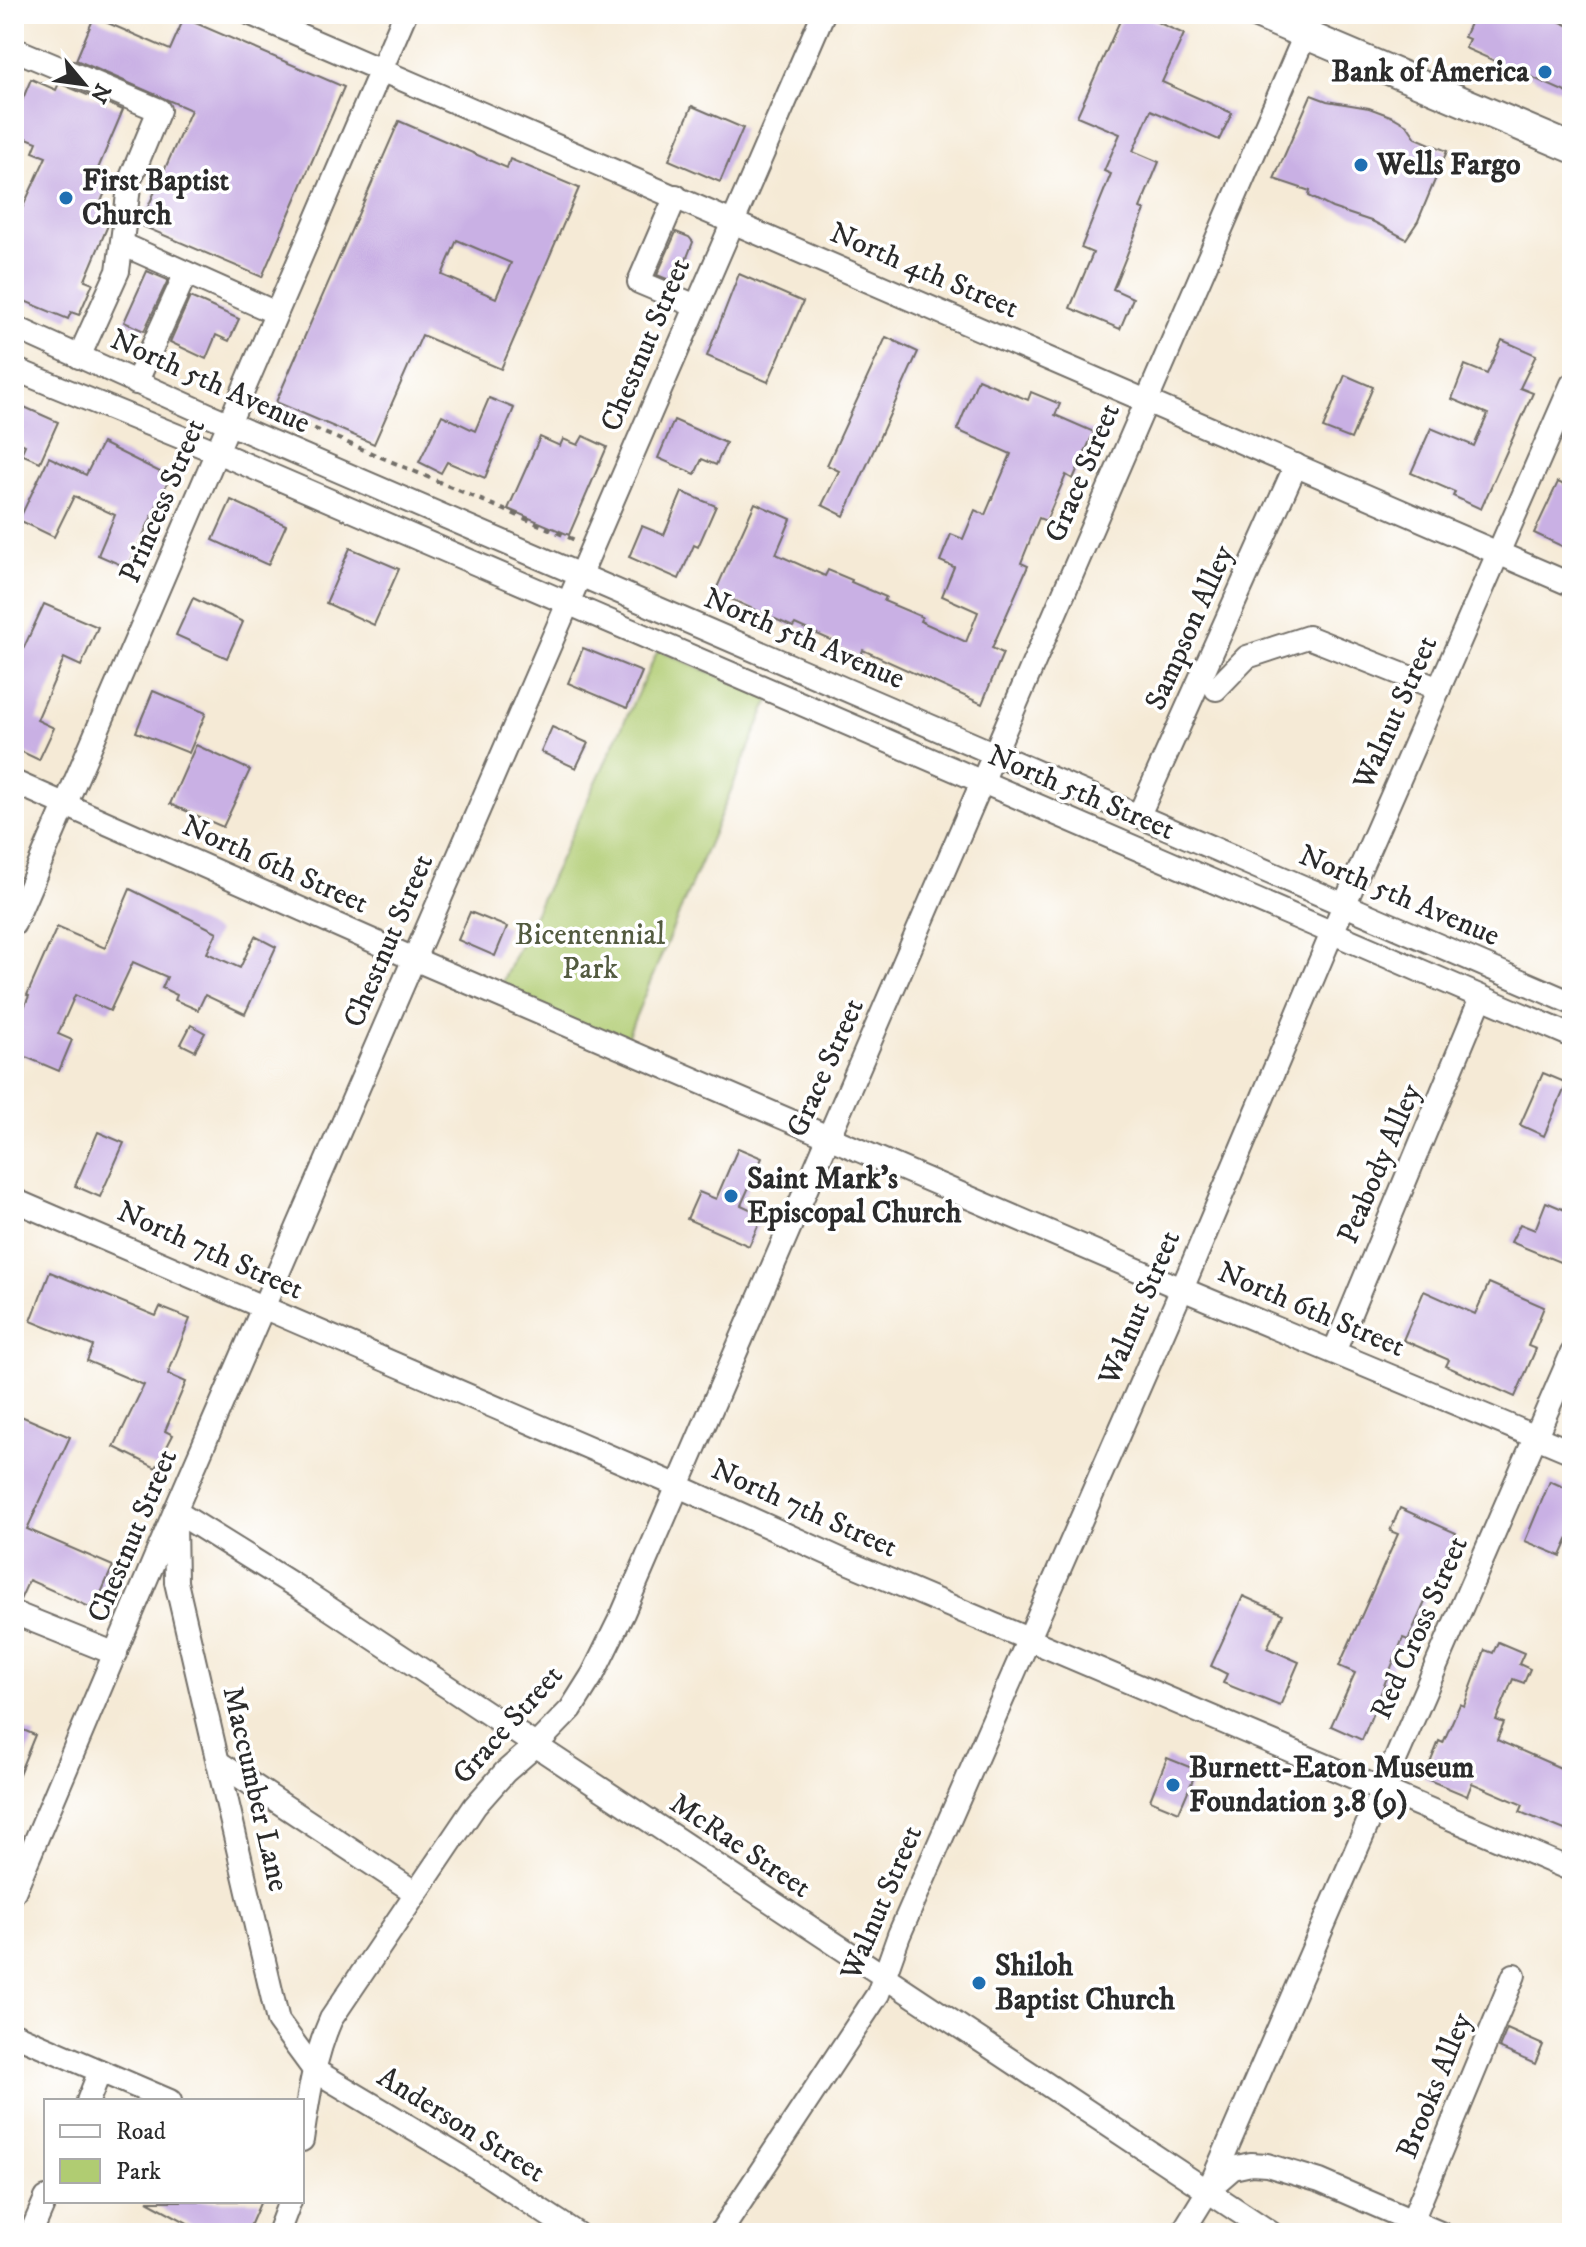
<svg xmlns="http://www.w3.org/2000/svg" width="1586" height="2247" font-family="'IM FELL DW Pica',serif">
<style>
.green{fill:#b0cc72;stroke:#6e7c4e;stroke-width:2}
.building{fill:#c9b0e4;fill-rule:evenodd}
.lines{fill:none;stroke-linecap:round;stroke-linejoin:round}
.minor-casing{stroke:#726e67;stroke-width:26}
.major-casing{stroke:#726e67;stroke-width:32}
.path{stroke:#726e67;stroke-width:4;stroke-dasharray:6 6;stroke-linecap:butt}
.minor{stroke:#fff;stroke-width:22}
.major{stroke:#fff;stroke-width:28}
.poi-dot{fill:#1f6fb2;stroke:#fff;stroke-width:3}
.labels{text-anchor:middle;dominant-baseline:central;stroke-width:7;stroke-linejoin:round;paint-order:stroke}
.poi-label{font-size:30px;font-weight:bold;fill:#2b2b2b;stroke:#fff;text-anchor:start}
.street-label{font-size:30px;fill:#2b2b2b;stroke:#fff}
.park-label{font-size:30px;fill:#535b40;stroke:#fff}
</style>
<rect width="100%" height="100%" fill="#fff"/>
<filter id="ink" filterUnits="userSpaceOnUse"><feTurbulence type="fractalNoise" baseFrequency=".0125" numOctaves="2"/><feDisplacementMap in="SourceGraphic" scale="16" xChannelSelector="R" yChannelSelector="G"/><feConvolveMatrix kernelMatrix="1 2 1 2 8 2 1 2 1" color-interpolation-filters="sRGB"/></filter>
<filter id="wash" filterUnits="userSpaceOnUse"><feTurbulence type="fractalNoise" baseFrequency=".006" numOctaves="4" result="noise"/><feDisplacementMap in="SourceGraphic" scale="32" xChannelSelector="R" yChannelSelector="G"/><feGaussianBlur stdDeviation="1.8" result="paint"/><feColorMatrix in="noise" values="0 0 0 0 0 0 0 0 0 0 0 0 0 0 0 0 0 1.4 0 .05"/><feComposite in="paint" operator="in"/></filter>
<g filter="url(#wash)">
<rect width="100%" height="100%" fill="#f5ead6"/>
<path class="green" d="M658,650L770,698L624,1044L498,991Z"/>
<g id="blocks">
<g class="building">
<path d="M1123,14H1139L1184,34L1162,82L1232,113L1219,140L1151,110L1133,151L1159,162L1140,208L1145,210L1113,289L1133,298L1120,329L1070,308L1093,253L1081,248L1111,174L1104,171L1120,134L1077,116Z"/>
<path d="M1474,14H1543L1572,27V95L1465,48L1469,39L1464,37Z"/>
<path d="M94,17L170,50L184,18L344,87L262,277L140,225L191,110L76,60Z"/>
<path d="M31,79L56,90L59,83L123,110L97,171L111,178L100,204L112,209L111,218L85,280L93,283L79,315L71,312L68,319L17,298L21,287L14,284V211L20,213L46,157L33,152L37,142L14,133V120Z"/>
<path d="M1311,95L1327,101L1369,108L1393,117L1407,125L1416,138L1447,151L1418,221L1406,239L1374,222L1332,208L1309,196L1310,191L1274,179Z"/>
<path d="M692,106L743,128L720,182L669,160Z"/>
<path d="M399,121L507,168L510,159L579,188L501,369L422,335L374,444L276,402ZM457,240L511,263L496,298L442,275Z"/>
<path d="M676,232L689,237L693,242L677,283L657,275Z"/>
<path d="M147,271L168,280L144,331L124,322Z"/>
<path d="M739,274L803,302L768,382L707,356Z"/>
<path d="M190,297L239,319L229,341L216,335L206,359L170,342Z"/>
<path d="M886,337L918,352L844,516L822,505L839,471L827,465Z"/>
<path d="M1502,340L1536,355L1520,388L1533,393L1481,509L1453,496L1455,492L1411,473L1431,428L1474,446L1488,414L1452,399L1465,365L1487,374Z"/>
<path d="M1345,375L1373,387L1351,439L1323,428Z"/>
<path d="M978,379L1028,400L1031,392L1060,404L1055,415L1094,432L1073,479L1066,475L1046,521L1039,518L1021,563L1028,566L992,648L1003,653L982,704L863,650L860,657L833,645L835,642L795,624L793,627L715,592L755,503L791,519L776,554L825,576L828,570L852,580L851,582L886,597L884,601L922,617L920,621L966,642L978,612L942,596L954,567L940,561L951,534L963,539L975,510L985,515L1011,454L957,430Z"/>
<path d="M489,398L514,408L485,478L447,462L441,473L419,462L442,415L475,431Z"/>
<path d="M22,406L58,422L40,462L21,454L25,445L14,440V425Z"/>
<path d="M674,420L726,443L716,465L702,459L695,474L658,458Z"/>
<path d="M583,436L607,447L569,535L508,509L540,437L560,446L563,439L578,445Z"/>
<path d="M102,443L170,477L128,568L98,555L115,515L74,496L54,537L19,520L49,457L86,475Z"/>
<path d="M1558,482L1572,489V551L1534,533Z"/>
<path d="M682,492L716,506L698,547L694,545L679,579L629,557L642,526L664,535Z"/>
<path d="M231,500L286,525L268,565L213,540Z"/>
<path d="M350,548L399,569L374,625L326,603Z"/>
<path d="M193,598L243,622L227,658L176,635Z"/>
<path d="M44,604L98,627L81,666L64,658L37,720L54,728L39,760L14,748V653L20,656Z"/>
<path d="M583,648L642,672L627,708L568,683Z"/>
<path d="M153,691L206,713L189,753L136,732Z"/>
<path d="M552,727L588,743L576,768L541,752Z"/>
<path d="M196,745L250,770L223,827L170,804Z"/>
<path d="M130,889L217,932L207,953L240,968L255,936L276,947L245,1014L205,995L198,1010L175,1000L177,995L162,988L167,977L133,962L110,1011L75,995L58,1034L72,1040L59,1071L14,1052V1031L29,996L27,995L57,927L105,948Z"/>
<path d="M470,912L507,927L495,956L458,940Z"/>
<path d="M191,1025L205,1033L195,1051L181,1044Z"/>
<path d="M1543,1073L1567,1083L1544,1136L1520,1125Z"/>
<path d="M98,1132L124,1143L100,1197L75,1186Z"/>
<path d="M738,1148L762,1158L741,1205L763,1215L749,1246L687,1219L699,1192L716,1199Z"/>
<path d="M1546,1202L1572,1213V1254L1567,1265L1511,1242L1520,1224L1535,1230Z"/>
<path d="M50,1272L156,1316L160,1307L190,1319L168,1374L186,1382L165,1431L173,1435L156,1468L114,1447L144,1385L87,1361L93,1346L31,1321Z"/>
<path d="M1489,1283L1544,1307L1528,1346L1536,1349L1515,1397L1446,1366L1449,1360L1403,1340L1424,1291L1475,1314Z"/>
<path d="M14,1413L70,1437L27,1529L113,1566L94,1609L29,1580L20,1600L14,1599Z"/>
<path d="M1550,1481L1572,1491V1531L1561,1556L1525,1541Z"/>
<path d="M1400,1508L1456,1533L1408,1640L1403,1638L1362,1740L1331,1726L1355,1673L1339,1666L1398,1534L1390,1531Z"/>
<path d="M1243,1596L1283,1614L1267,1648L1299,1662L1280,1706L1223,1683L1227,1674L1211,1666Z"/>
<path d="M1498,1642L1524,1653L1519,1664L1530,1669L1524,1683L1513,1679L1496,1720L1504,1723L1497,1740L1572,1773V1833L1520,1812L1523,1805L1472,1783L1467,1796L1424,1778L1439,1741L1443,1743L1460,1704L1464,1706L1485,1650L1493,1653Z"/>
<path d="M14,1726L35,1735L14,1786Z"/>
<path d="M1167,1758L1197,1770L1179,1812L1150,1800Z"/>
<path d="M1507,2029L1543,2045L1535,2064L1499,2048Z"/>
<path d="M147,2201H261L247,2233H218L206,2228L204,2232Z"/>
</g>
</g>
</g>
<g filter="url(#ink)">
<use href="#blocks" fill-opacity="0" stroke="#726e67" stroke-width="2"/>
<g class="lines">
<defs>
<g id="minor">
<path d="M251,14L1572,585"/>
<path d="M14,49L159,110L130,180L118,271L79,357"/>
<path d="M676,196L639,282L696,306"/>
<path d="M122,244L276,313"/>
<path d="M14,327L207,414L1572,1003"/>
<path d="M14,369L217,452L1572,1036"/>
<path d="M136,383L186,273"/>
<path d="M1216,689L1247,657L1308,637L1439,689"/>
<path d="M14,782L414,959L1182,1289L1572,1452"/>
<path d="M1139,815L1296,465"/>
<path d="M14,924L405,14"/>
<path d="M14,1200L676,1485L849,1563L1572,1870"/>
<path d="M1334,1352L1481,998"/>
<path d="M175,1511L297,1587L1271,2233"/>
<path d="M175,1523L176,1582L278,2021L314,2070L460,2157L576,2233"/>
<path d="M14,1613L116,1654"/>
<path d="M218,1762L416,1893"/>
<path d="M14,1892L175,1511L823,14"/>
<path d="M14,2034L170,2101"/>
<path d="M88,2101L100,2071"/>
<path d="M302,2140C308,2099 314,2057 331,2019L475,1806L505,1772L535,1746L571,1709L593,1674L623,1613L1314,14"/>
<path d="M1211,2187L1233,2168L1251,2164L1267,2165L1320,2181L1440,2233"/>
<path d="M1412,2221L1514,1975"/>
<path d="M31,2233L46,2198"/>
<path d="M278,2233L290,2201"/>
<path d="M720,2233L878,1994L899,1935L1182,1289L1332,933L1572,384"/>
<path d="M1182,2233L1208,2191L1572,1353"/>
</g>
<path id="major" d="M1257,14L1572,148"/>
</defs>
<use href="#minor" class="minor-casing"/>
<use href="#major" class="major-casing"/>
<path class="path" d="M259,405L575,540"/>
<use href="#minor" class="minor"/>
<use href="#major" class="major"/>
</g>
</g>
<g class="poi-dot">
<circle cx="1545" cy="72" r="8"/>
<circle cx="1361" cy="165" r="8"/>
<circle cx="66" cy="198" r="8"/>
<circle cx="731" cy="1196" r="8"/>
<circle cx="1173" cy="1785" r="8"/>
<circle cx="979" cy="1983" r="8"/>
</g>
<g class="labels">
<g class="poi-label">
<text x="1529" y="72" text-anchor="end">Bank of America</text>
<text x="1377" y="165">Wells Fargo</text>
<text x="82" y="181">First Baptist<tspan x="82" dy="34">Church</tspan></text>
<text x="747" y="1179">Saint Mark's<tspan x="747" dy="34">Episcopal Church</tspan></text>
<text x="1189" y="1768">Burnett-Eaton Museum<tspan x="1189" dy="34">Foundation 3.8 (9)</tspan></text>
<text x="995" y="1966">Shiloh<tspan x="995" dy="34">Baptist Church</tspan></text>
</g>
<g class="street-label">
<text transform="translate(924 271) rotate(23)">North 4th Street</text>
<text transform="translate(646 345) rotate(-67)">Chestnut Street</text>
<text transform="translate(210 382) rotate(24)">North 5th Avenue</text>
<text transform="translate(1083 473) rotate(-67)">Grace Street</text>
<text transform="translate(163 501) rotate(-67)">Princess Street</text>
<text transform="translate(1190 628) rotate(-66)">Sampson Alley</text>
<text transform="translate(804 639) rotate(23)">North 5th Avenue</text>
<text transform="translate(1396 713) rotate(-66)">Walnut Street</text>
<text transform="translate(1081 793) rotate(23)">North 5th Street</text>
<text transform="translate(275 865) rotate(24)">North 6th Street</text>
<text transform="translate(1399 896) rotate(23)">North 5th Avenue</text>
<text transform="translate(389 941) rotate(-67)">Chestnut Street</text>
<text transform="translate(826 1068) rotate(-66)">Grace Street</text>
<text transform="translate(1380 1164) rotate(-67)">Peabody Alley</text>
<text transform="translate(210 1251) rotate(24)">North 7th Street</text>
<text transform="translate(1140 1308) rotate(-67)">Walnut Street</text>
<text transform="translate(1311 1310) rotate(23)">North 6th Street</text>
<text transform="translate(804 1509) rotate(24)">North 7th Street</text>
<text transform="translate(133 1536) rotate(-67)">Chestnut Street</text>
<text transform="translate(1420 1628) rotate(-66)">Red Cross Street</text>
<text transform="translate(508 1725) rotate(-48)">Grace Street</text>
<text transform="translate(255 1789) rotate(77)">Maccumber Lane</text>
<text transform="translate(740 1846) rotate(34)">McRae Street</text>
<text transform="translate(882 1903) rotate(-67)">Walnut Street</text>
<text transform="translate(1435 2086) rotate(-68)">Brooks Alley</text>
<text transform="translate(461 2125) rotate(32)">Anderson Street</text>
</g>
<g class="park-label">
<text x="590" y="935">Bicentennial<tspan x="590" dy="34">Park</tspan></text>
</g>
</g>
<rect width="1586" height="2247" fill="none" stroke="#fff" stroke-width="48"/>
<rect x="44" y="2099" width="260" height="104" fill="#ffffff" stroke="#aaaaaa" stroke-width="2"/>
<rect x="60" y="2125" width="40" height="12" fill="#ffffff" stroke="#aaaaaa" stroke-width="2"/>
<text x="116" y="2139" font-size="24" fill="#2b2b2b">Road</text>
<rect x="60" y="2159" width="40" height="24" fill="#b0cc72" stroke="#aaaaaa" stroke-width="2"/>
<text x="116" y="2179" font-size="24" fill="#2b2b2b">Park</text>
<g transform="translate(84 84) rotate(119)" stroke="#ffffff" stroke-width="6" paint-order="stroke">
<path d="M0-6L14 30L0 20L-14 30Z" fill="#2b2b2b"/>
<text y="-12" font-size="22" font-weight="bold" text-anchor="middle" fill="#2b2b2b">N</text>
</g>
</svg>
